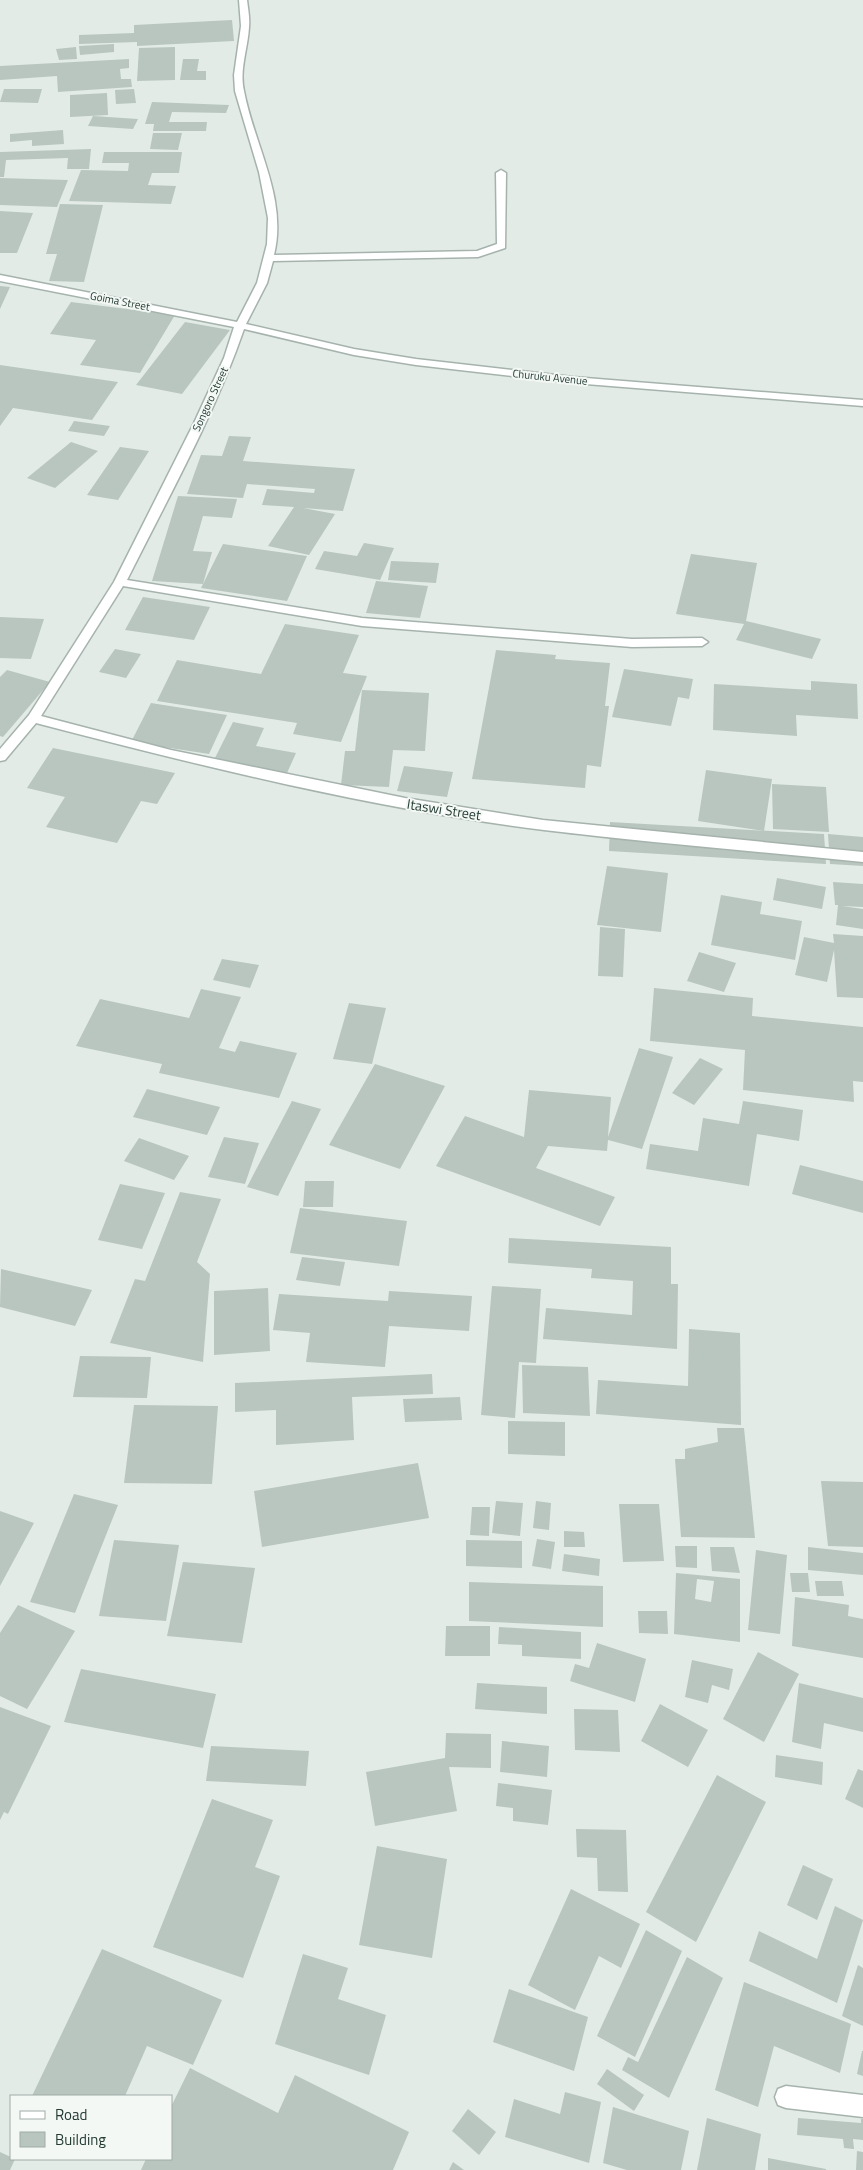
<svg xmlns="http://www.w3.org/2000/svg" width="863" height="2170" font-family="'Titillium Web',sans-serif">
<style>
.building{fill:#b8c6bf;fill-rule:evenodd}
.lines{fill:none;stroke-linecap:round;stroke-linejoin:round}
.street-casing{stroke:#a6b3ad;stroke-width:3}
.street{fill:#fff;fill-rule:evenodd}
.labels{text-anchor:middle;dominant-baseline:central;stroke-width:4;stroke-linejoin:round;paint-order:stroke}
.far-street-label{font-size:11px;fill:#243b33;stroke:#f3f8f5}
.street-label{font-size:14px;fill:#243b33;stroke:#f3f8f5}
</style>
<rect width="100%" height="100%" fill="#e3ebe7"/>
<g class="building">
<path d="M232,20L234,41L137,46V42L79,44V35L134,33V25Z"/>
<path d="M114,44V52L80,55L79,46Z"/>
<path d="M76,47L77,59L59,60L56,49Z"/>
<path d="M175,47V80L137,81L139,48Z"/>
<path d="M129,59V68L120,69L121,79H131L132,87L58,92L57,76L0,80V66Z"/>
<path d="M183,59H199L197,71H206V80H180Z"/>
<path d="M4,89H42L38,103L0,102Z"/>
<path d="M134,89L136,103L116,104L115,90Z"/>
<path d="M107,93L108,115L70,117V95Z"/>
<path d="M152,102L229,105L226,113L172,112L169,122H207L206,131H153L154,124H145Z"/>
<path d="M93,116L138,119L133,129L88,126Z"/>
<path d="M63,130L64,144L32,146V140L10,142V134Z"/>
<path d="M153,133H182L178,150L150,149Z"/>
<path d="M91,149L89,169H67L68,158L6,160L4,177H0V152Z"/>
<path d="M104,152H182L179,173H152L148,185L176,186L171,204L69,201L81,170L128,171L129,163H102Z"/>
<path d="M0,178L68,180L57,207L0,205Z"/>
<path d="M60,204L103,205L84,282L49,281L57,254H46Z"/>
<path d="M0,211L33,213L17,253H0Z"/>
<path d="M0,286L10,287L0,309Z"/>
<path d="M71,302L175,315L140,373L80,365L96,340L50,334Z"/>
<path d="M185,322L230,330L182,394L136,385Z"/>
<path d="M0,365L118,382L92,420L13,408L0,426Z"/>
<path d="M74,421L110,426L104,436L68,431Z"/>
<path d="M229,436L251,437L243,461L355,469L343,511L303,508L335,514L309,555L268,546L294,507L262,505L267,489L314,493L315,489L247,484L243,498L187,494L201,455L222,456Z"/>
<path d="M71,442L98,451L55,488L27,478Z"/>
<path d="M120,447L149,451L118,500L87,495Z"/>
<path d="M178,496L237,499L232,518L203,516L193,551L212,552L203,584L152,581Z"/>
<path d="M364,543L394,548L380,580L315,569L324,551L357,556Z"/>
<path d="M223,544L307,556L287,601L201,588Z"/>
<path d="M691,554L757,563L746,621L821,639L812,659L736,640L744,624L676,614Z"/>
<path d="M391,561L439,563L436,583L388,580Z"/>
<path d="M376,581L428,586L420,618L366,613Z"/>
<path d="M143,597L210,607L194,640L125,630Z"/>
<path d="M0,617L44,619L31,659L0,658Z"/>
<path d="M285,624L359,635L343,673L367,676L341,742L293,734L297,723L157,701L177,660L261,674Z"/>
<path d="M115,649L141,654L126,678L99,672Z"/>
<path d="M496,650L556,655L555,659L610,663L605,706H609L601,767L587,765L585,788L472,779Z"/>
<path d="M624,669L693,679L689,699L678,697L671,726L612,717Z"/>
<path d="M7,670L50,682L3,737L0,736V677Z"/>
<path d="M811,681L857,684L858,719L796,715L797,736L713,730L714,684L811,690Z"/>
<path d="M362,690L429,693L425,751L393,750L389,787L341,785L345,751H355Z"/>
<path d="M151,703L227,715L209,754L131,742Z"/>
<path d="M233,722L264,728L256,746L296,753L287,773L214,760Z"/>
<path d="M53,748L175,773L157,804L141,801L117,843L46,827L65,797L27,788Z"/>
<path d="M404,766L453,772L447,797L397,791Z"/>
<path d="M706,770L772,779L764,831L698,821Z"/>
<path d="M772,784L826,787L829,832L773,829Z"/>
<path d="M610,822L824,834L826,864L609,851Z"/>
<path d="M828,834L863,837V866L830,864Z"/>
<path d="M607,866L668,873L661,932L597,925Z"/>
<path d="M777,878L826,887L822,909L773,900Z"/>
<path d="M833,882L863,884V907L842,906L863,909V929L836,925L838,905H835Z"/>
<path d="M721,895L762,902L760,914L802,921L795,960L711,945Z"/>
<path d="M600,927L625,929L623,977L598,976Z"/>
<path d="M833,934L863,936V998L837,997L834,950L827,982L795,975L804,937L834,943Z"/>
<path d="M699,952L736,963L724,992L687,981Z"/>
<path d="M222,959L259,965L250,988L213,980Z"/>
<path d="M654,988L753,998L752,1016L863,1027V1082L853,1081L854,1102L743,1090L745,1050L650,1041Z"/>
<path d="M201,989L241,997L219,1048L235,1052L240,1041L297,1053L279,1098L159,1073L162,1064L76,1046L100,999L189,1018Z"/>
<path d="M349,1003L386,1008L372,1064L333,1059Z"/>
<path d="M639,1048L673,1057L642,1149L608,1140L607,1151L548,1146L536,1168L615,1197L600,1226L436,1166L465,1116L524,1137L529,1090L611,1097L608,1137Z"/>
<path d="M700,1058L723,1069L694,1105L672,1093Z"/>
<path d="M375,1064L445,1086L400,1169L329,1145Z"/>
<path d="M147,1089L220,1107L207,1135L133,1117Z"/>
<path d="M292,1101L321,1109L278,1196L247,1187Z"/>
<path d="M743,1101L803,1110L799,1141L757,1134L749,1186L646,1169L650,1144L698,1151L703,1118L739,1124Z"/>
<path d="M224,1137L259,1143L245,1184L208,1177Z"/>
<path d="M139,1138L189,1156L174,1180L124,1161Z"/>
<path d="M800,1165L863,1181V1213L792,1194Z"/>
<path d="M305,1181H334L333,1207H303Z"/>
<path d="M120,1184L165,1193L142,1249L98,1240Z"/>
<path d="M180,1192L221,1199L197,1262L210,1274L203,1362L110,1343L135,1279L145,1281Z"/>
<path d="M300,1208L407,1221L399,1266L290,1253Z"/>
<path d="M509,1238L671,1247V1284H678L677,1349L543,1339L546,1308L632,1315L633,1281L591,1278L592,1269L508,1263Z"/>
<path d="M302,1257L345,1262L340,1286L296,1280Z"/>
<path d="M1,1269L92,1290L75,1326L0,1307Z"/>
<path d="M492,1286L541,1289L536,1363L519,1362L515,1418L481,1415Z"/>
<path d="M268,1288L270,1351L214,1355V1291Z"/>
<path d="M389,1291L472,1296L469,1331L389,1326L385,1367L306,1362L310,1333L273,1330L279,1294L388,1301Z"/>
<path d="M689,1329L740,1333L741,1425L596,1414L598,1380L688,1386Z"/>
<path d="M80,1356L151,1357L147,1398L73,1397Z"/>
<path d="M522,1365L588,1367L590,1416L523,1413Z"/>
<path d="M432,1374L433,1394L352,1397L354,1440L276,1445V1410L235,1412V1383Z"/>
<path d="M460,1397L462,1420L405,1422L403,1399Z"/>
<path d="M134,1405L218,1406L212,1484L124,1483Z"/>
<path d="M508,1421L565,1422V1456L508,1454Z"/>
<path d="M717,1428H744L755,1538L681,1537L675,1459H685V1449L718,1442Z"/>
<path d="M418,1463L429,1518L262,1547L254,1491Z"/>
<path d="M821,1481L863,1482V1547L828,1546Z"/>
<path d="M74,1494L118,1505L75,1613L30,1602Z"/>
<path d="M496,1501L523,1503L520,1536L492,1533Z"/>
<path d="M536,1501L551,1503L549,1530L533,1528Z"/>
<path d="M619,1504H659L664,1561L623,1562Z"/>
<path d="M472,1507H490L489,1536L470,1535Z"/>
<path d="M0,1511L34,1523L0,1586Z"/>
<path d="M564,1531L584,1532L585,1547H564Z"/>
<path d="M537,1539L555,1542L551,1569L532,1566Z"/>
<path d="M114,1540L179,1545L166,1621L99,1616Z"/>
<path d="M466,1540L522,1541V1568L466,1566Z"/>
<path d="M675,1546H697V1568L676,1567Z"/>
<path d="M710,1547H734L740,1573L712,1571Z"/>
<path d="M808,1547L863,1553V1575L808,1570Z"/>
<path d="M756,1550L787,1555L780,1634L748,1630Z"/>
<path d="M564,1554L600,1559L599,1576L562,1571Z"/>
<path d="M183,1562L255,1568L242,1643L167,1636Z"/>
<path d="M676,1573L740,1579V1642L674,1634ZM697,1579L714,1581L711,1602L695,1599Z"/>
<path d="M790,1573H808L810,1592H792Z"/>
<path d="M815,1581H842L844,1596H817Z"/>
<path d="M469,1582L603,1586V1627L469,1621Z"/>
<path d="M795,1597L849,1605L848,1616L863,1619V1658L792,1646Z"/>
<path d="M18,1605L75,1631L27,1709L0,1696V1633Z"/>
<path d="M638,1611H667L668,1634L639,1633Z"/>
<path d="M446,1626H490V1656H445Z"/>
<path d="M499,1627L581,1632V1659L522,1656V1645L498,1644Z"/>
<path d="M597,1643L646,1659L635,1702L570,1681L575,1664L589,1668Z"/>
<path d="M758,1652L799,1674L764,1742L723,1719Z"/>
<path d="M692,1660L733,1669L729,1690L712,1685L708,1703L685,1697Z"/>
<path d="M81,1669L216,1694L203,1748L64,1722Z"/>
<path d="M477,1683L547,1687V1714L475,1709Z"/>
<path d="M799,1683L863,1698V1732L824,1723L821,1749L792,1742Z"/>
<path d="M660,1704L708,1730L688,1767L641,1741Z"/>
<path d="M0,1707L51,1726L8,1814L4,1812L0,1820Z"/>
<path d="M574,1709L618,1710L620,1752L575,1750Z"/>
<path d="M446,1733L491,1734V1768L449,1767L457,1811L375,1826L366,1772L445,1758Z"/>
<path d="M502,1741L549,1746L547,1777L500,1772Z"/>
<path d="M211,1746L309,1751L306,1786L206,1781Z"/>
<path d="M776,1755L823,1762L822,1785L775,1777Z"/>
<path d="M858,1769L863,1771V1808L845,1799Z"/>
<path d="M717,1775L766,1802L696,1942L646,1912Z"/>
<path d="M498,1783L552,1790L548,1825L513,1821V1808L496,1806Z"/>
<path d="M212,1799L273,1820L255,1867L280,1876L243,1978L153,1947Z"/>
<path d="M576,1829L626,1830L628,1892L598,1891L597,1858L577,1857Z"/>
<path d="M377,1846L447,1859L432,1958L359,1945Z"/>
<path d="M803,1865L833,1879L817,1920L787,1905Z"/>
<path d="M571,1889L640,1924L621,1968L599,1956L575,2010L528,1985Z"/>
<path d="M835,1906L863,1920L837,2003L749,1961L759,1931L817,1959Z"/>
<path d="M646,1930L682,1951L635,2057L597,2036Z"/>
<path d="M102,1949L222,2000L193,2065L147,2046L125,2096H32Z"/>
<path d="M303,1954L348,1968L338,1999L386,2015L369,2075L275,2044Z"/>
<path d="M687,1957L723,1978L669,2098L622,2070L628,2057L638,2062Z"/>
<path d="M858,1965L863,1968V2026L842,2016Z"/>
<path d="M744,1982L851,2024L840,2073L774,2046L758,2107L715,2090Z"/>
<path d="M509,1989L588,2017L574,2071L493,2042Z"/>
<path d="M862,2051H863V2076L857,2074Z"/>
<path d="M190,2068L278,2113L295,2075L409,2132L393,2170H141L146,2159H171V2107Z"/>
<path d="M607,2069L644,2095L634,2111L597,2084Z"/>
<path d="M565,2092L601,2102L589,2163L505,2137L514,2099L560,2114Z"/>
<path d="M613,2107L689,2131L681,2170H627L603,2163Z"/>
<path d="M468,2109L496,2132L479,2155L452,2131Z"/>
<path d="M707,2118L761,2134L755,2170H697Z"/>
<path d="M798,2118L861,2123V2119H863V2140L853,2139L854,2149L844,2148L843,2139L797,2135Z"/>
<path d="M857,2151L863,2152V2170H856Z"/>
<path d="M0,2152L15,2159L10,2170H0Z"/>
<path d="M768,2158L826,2169V2170H768Z"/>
<path d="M453,2162L464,2170H449Z"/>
</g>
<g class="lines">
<defs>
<g id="street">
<path d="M239,0H247C248,9 250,18 249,27C248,48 239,70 244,91C254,145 288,198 274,255L477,251L497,244L496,173L501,170L506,173L505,248L478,257L273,261L267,283L246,324L354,349L416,359L573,377L863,400V406L573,383L416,365L354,355L244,329C214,416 168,498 127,580L362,618L632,639L702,638L708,642L702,646L632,647L362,626L123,586L41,716L171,750L405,798L543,820L863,852V862C757,851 650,843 544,830C374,809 201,766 36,723L5,760L0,761V749L29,715L114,582L194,423L224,358L234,327L0,281V275L237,322L257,283L267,244L268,218L259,172L235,91L234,75L241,26Z"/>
<path d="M786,2086L863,2095V2117L786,2108L778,2105L775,2097L778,2089Z"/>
</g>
</defs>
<use href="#street" class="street-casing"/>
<use href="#street" class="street"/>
</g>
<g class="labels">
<g class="far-street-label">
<text transform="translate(120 301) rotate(11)">Goima Street</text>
<text transform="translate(550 377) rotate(6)">Churuku Avenue</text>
<text transform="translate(210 399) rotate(-65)">Songoro Street</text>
</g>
<g class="street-label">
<text transform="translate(444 809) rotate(9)">Itaswi Street</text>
</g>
</g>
<rect x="10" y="2095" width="162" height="65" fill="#f3f8f5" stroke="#a0aca7"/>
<rect x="20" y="2111" width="25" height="8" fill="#ffffff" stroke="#a0aca7"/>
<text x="55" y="2120" font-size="15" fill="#243b33">Road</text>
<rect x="20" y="2132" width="25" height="15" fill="#b8c6bf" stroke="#a0aca7"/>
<text x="55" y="2145" font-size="15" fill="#243b33">Building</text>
</svg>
